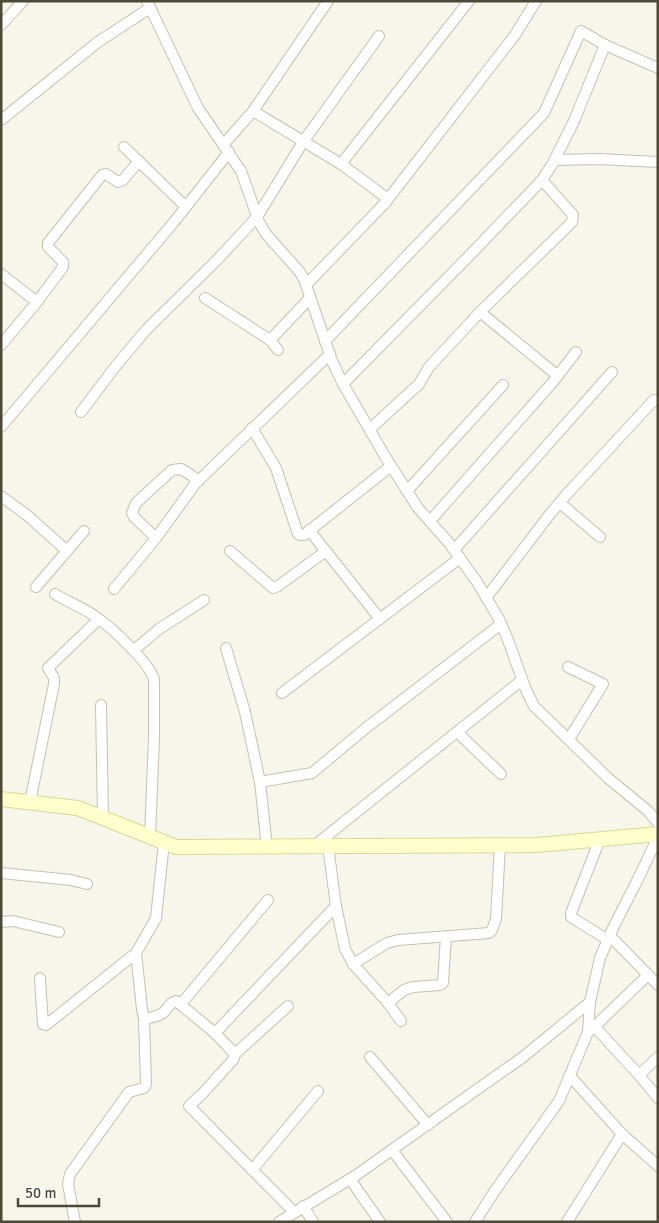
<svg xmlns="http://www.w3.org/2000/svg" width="659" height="1223" font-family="Signika,sans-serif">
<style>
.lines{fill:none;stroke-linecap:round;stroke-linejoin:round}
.street-casing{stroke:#c4c2ac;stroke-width:12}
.secondary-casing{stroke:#d8d894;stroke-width:16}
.street{stroke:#fff;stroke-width:10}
.secondary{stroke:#feffcc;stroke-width:14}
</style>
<rect width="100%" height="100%" fill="#f7f6eb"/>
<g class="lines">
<defs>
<g id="street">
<path d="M147,1L198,108L241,171L259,222L266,234L299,271L304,279L332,361L343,384L386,458L418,508L449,543L477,582L499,619L508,640L526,690L534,706L608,778L648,811L658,823"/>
<path d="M1,25L23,1"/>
<path d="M253,111L341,164L388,199"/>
<path d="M1,120L98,42L150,8"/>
<path d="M223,145L253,111L328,1"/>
<path d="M124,147L186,207"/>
<path d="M555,160L599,159L658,162"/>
<path d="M341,164L469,1"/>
<path d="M1,274L37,302"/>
<path d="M306,285L385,203L515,35L536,1"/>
<path d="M205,298L270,340L278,350"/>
<path d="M480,312L558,376"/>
<path d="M270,340L310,298"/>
<path d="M325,341L544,113L581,31L605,45L658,68"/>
<path d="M1,345L37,302L63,267V262L48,247V243L102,175L106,174L118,182L123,180L139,161"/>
<path d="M343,384L468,257L542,180L553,163L574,121L605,45"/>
<path d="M81,412L115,367L146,330L216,261L257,217L303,142L379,36"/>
<path d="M1,427L174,222L229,152"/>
<path d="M252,428L276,468L298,534L300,535H304L391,466"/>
<path d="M370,429L419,384L429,367L480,312L572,222L573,215L542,180"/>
<path d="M407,491L503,385"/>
<path d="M1,496L28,516L67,551"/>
<path d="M560,503L600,537"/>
<path d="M430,521L552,383L576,352"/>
<path d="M309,530L380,619"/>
<path d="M156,538L134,517L132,513L136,503L172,470L181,469L191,475L198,481"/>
<path d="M454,550L612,372"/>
<path d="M230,551L273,588L278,586L326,551"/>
<path d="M36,587L84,531"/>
<path d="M114,589L156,538L195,484L330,354"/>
<path d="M55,594C68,602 84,608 96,617C110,626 151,664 154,680V738L150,836"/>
<path d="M486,598L550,514L567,494L654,400"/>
<path d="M226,648L245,712L260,782L267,847"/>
<path d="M134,650L159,629L204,600"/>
<path d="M568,667L603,684L569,739"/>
<path d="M282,693L460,558"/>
<path d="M101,705L103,818"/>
<path d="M457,732L501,774"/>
<path d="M260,782L312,773L366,728L501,624"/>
<path d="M30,802L54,684V678L48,668L99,619"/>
<path d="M600,839L571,913V917L608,940"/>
<path d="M314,846L522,680"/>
<path d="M328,846L336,906L345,949L353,964L388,1003L401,1021"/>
<path d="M1,873L71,880L87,884"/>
<path d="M1,922L13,921L59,932"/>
<path d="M610,936L658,985"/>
<path d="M353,964L387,943L398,940L489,933L492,930L496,919L500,845"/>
<path d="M40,978L43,1024L46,1025L136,953L143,941L156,918L164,842"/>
<path d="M388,1003L404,990L413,987L440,985L443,983L446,936"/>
<path d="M181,1004L268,900"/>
<path d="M144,1019C151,1017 159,1017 164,1012C169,1007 169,1003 176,1001L215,1033L235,1054L233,1060L202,1094L189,1106L294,1212"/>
<path d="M594,1026L639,1075L658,1098"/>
<path d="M591,1030L648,975"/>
<path d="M215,1033L336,906"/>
<path d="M235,1054L288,1006"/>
<path d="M370,1057L428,1125"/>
<path d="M639,1075L658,1057"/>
<path d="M570,1076L622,1134L658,1166"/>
<path d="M392,1150L447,1222"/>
<path d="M252,1170L318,1091"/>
<path d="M350,1179L380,1222"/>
<path d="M303,1206L313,1222"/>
<path d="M75,1222L68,1184L70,1174L129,1092L144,1088L146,1084L144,1019L142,1009L136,953"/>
<path d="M279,1222L355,1176L523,1057L590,1002"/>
<path d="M475,1222L494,1192L559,1101L588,1032L590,1002L600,958L613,928L637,881L658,837"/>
<path d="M567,1222L622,1134"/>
</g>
<path id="secondary" d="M1,799L78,808L176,847L537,845L658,834"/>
</defs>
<use href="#street" class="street-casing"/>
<use href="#secondary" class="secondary-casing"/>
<use href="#street" class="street"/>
<use href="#secondary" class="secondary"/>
</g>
<rect width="659" height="1223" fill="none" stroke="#4c4a37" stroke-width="5"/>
<path d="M18 1198v8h81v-8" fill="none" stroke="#4c4a37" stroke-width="2.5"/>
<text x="25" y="1198" font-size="15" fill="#4c4a37" stroke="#ffffff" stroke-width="4" paint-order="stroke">50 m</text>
</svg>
